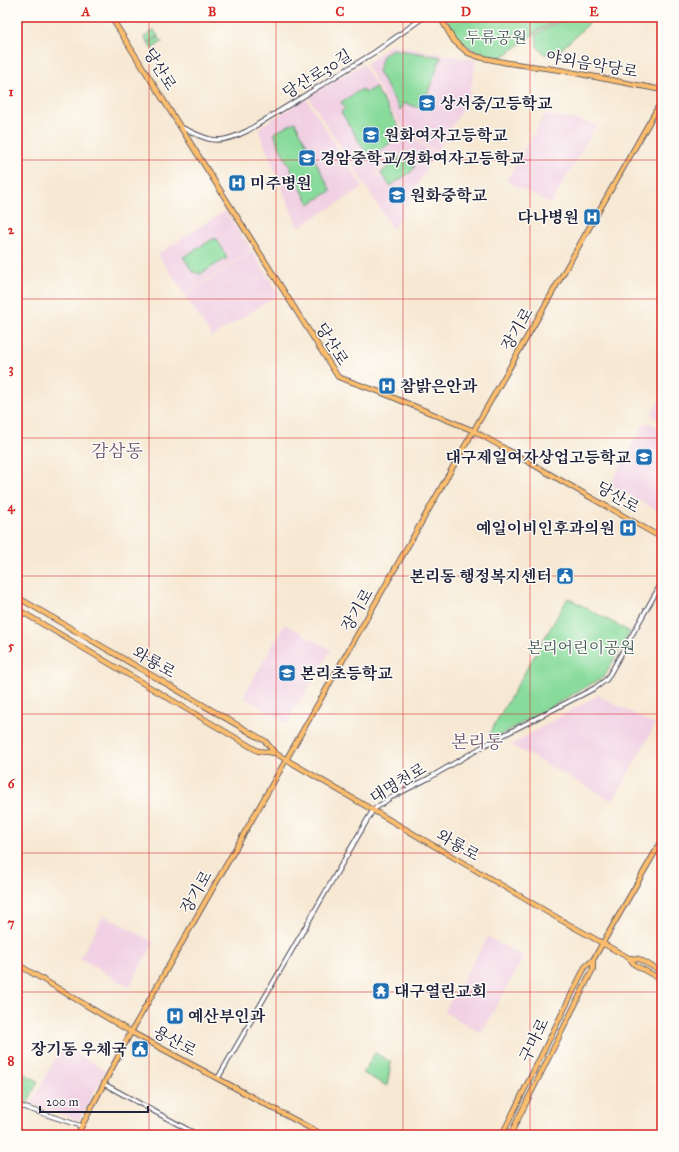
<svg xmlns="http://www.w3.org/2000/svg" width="679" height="1152" font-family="'IM FELL Great Primer','Noto Serif KR',serif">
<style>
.built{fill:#f1d0e3;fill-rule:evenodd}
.green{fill:#89db9c;stroke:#567e6c}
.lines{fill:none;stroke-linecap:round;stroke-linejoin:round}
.minor-casing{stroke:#424052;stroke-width:5.5}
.major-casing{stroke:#424052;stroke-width:6}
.minor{stroke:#fff;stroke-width:3.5}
.major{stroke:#fbbd6e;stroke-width:4.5}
.grid{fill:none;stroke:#d62828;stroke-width:1;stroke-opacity:0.55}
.labels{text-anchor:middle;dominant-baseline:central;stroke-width:3;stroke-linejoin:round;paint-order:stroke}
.park-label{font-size:16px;fill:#415a58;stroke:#fdfcf7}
.street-label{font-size:16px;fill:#22223b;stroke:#fdfcf7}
.poi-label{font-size:16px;font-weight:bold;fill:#22223b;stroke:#fdfcf7;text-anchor:start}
.quarter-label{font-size:18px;fill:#69526e;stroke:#fdfcf7}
.neatline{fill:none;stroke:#d62828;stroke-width:1.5}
.grid-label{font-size:13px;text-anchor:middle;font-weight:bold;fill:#d62828}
</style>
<rect width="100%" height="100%" fill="#fdfcf7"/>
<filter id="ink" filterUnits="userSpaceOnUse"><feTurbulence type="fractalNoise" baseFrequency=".025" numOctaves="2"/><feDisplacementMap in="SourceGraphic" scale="8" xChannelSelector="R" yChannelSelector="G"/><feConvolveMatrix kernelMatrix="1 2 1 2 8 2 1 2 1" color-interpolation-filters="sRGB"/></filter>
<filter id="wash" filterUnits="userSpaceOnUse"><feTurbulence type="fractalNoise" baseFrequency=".012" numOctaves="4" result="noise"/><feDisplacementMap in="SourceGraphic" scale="16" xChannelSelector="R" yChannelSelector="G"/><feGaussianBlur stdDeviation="0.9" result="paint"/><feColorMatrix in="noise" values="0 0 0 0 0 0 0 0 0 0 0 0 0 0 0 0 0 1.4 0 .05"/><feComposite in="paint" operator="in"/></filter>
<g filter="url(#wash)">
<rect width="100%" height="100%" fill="#f7e8d3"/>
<g class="built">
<path d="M391,45L476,60L469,98L437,152L426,146L403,128L390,108L366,64Z"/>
<path d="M363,64L401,128L417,142L435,153L393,229L308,96ZM398,154L426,169L399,156L378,174L384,184L376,173Z"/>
<path d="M303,100H307L362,186L360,189L298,228L259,131L260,127Z"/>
<path d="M545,114L597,124L551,204L506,181Z"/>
<path d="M225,211L251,249L250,251L186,294L183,292L158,254Z"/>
<path d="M252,251L279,294L212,337L185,296Z"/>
<path d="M662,395V422L654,417L652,413Z"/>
<path d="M650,423L662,430V513L610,485L644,424Z"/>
<path d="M285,624L331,650L287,723L243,697Z"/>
<path d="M598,695L655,725L613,801L511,745Z"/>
<path d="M104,915L154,942L129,987L80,958Z"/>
<path d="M488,937L524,957L481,1033L444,1012Z"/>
<path d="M62,1045L106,1071L79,1120L31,1104Z"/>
</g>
<g class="green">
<path d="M445,17H564L539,30L501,58C467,50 463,46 445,17Z"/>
<path d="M568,17H595V18L556,54H544L537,46L536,34Z"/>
<path d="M154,30L158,36L147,43L144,37Z"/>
<path d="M159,37L162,42L152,49L148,44Z"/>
<path d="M392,49L441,57L422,109L405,103L400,110L378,71L383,56Z"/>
<path d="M375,87L398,126C398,141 386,146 374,154L365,151L341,112L345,108L341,102L362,89L365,93Z"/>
<path d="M295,122L331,191L309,204L278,144L274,133Z"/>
<path d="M400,157L413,165L415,167L411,172L390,186L381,173Z"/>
<path d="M213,239H217L227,258L200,274L193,272L183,257Z"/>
<path d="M568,598L630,632L604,677L495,738L489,734Z"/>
<path d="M375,1053L391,1062L387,1086L363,1073Z"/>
<path d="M17,1070L38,1081L26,1106L17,1103Z"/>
</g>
</g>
<g filter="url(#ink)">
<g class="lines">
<defs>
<g id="minor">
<path d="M181,127C192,132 205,140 217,140C227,140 239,135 247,131L375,52L424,17"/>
<path d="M218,1078L373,810L390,798L429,778L494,740L595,688L607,679L662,582"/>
<path d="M104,1084L194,1133"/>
<path d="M17,1105L81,1126"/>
</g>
<g id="major">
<path d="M111,17L338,377L380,392L474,431L662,538"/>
<path d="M440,17L454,41L468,53L479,57L508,63L560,70L662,90"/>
<path d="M17,597L265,741L275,753L561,920L629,958L635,965L662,980"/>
<path d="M17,609L258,751L275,753"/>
<path d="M629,958L639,959L662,972"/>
<path d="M17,964L131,1032L323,1135"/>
<path d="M77,1135L131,1032L662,100"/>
<path d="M502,1135L585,967L593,960L662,840"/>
<path d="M510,1135L593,969V960"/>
</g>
</defs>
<use href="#minor" class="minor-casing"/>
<use href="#major" class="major-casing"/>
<use href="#minor" class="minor"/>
<use href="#major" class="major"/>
</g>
</g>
<path class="grid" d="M149,17V1135M276,17V1135M403,17V1135M530,17V1135M17,160H662M17,299H662M17,438H662M17,576H662M17,714H662M17,853H662M17,992H662"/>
<defs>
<symbol id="school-square" viewBox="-11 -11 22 22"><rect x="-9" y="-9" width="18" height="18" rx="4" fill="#1f6fb2" stroke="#fdfcf7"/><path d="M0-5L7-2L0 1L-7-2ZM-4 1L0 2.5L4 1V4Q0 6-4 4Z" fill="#fff"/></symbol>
<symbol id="hospital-square" viewBox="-11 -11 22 22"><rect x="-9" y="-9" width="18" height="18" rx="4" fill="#1f6fb2" stroke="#fdfcf7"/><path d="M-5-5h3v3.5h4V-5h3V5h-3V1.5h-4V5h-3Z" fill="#fff"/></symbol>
<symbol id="civic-square" viewBox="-11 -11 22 22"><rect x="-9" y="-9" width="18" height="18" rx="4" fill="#1f6fb2" stroke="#fdfcf7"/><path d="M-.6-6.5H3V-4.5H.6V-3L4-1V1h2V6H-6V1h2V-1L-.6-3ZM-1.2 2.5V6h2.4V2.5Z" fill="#fff"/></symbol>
<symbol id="temple-square" viewBox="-11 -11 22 22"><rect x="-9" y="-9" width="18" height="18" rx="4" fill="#1f6fb2" stroke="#fdfcf7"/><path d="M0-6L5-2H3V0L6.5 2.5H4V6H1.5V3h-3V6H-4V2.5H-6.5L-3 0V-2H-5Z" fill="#fff"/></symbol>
</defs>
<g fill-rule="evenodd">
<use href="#school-square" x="417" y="93" width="20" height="20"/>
<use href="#school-square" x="361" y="125" width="20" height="20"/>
<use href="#school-square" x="297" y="148" width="20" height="20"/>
<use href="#hospital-square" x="227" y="173" width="20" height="20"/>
<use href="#school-square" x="387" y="185" width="20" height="20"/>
<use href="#hospital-square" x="582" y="207" width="20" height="20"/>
<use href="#hospital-square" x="377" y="376" width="20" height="20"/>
<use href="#school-square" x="634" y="447" width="20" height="20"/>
<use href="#hospital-square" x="618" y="518" width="20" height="20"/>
<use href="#civic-square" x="555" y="566" width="20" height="20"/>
<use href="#school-square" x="277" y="663" width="20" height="20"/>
<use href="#temple-square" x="371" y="981" width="20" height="20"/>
<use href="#hospital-square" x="165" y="1006" width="20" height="20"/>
<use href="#civic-square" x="130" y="1039" width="20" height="20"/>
</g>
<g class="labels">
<g class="park-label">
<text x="496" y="37">두류공원</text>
<text x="581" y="647">본리어린이공원</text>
</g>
<g class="street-label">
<text transform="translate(592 64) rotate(10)">야외음악당로</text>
<text transform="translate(160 69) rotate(58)">당산로</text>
<text transform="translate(317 74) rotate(-32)">당산로30길</text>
<text transform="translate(517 329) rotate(-60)">장기로</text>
<text transform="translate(332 344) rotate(58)">당산로</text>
<text transform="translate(618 497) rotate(30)">당산로</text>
<text transform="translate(357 610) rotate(-60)">장기로</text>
<text transform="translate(154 662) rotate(30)">와룡로</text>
<text transform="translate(398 783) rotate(-31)">대명천로</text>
<text transform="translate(458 845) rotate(30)">와룡로</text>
<text transform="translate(196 892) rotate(-60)">장기로</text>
<text transform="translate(534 1040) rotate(-64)">구마로</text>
<text transform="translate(175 1041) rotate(28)">용산로</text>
</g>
<g class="poi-label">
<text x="440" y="103">상서중/고등학교</text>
<text x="384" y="135">원화여자고등학교</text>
<text x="320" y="158">경암중학교/경화여자고등학교</text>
<text x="250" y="183">미주병원</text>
<text x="410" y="195">원화중학교</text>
<text x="579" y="217" text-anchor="end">다나병원</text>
<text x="400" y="386">참밝은안과</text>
<text x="631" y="457" text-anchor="end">대구제일여자상업고등학교</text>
<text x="615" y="528" text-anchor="end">예일이비인후과의원</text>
<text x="552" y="576" text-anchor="end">본리동 행정복지센터</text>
<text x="300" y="673">본리초등학교</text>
<text x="394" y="991">대구열린교회</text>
<text x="188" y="1016">예산부인과</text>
<text x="127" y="1049" text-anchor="end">장기동 우체국</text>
</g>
<g class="quarter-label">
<text x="117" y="451">감삼동</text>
<text x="477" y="742">본리동</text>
</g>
</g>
<rect width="679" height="1152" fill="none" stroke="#fdfcf7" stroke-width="44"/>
<path d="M40 1106v6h108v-6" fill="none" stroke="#22223b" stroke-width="2"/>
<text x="46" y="1106" font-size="12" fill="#22223b" stroke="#fdfcf7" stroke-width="3" paint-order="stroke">200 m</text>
<rect x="22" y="22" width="635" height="1108" class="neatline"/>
<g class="grid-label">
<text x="86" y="16">A</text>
<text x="212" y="16">B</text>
<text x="340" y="16">C</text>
<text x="466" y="16">D</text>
<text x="594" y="16">E</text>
<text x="11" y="96">1</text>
<text x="11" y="234">2</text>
<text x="11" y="373">3</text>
<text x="11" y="511">4</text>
<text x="11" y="650">5</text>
<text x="11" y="788">6</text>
<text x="11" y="927">7</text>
<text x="11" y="1065">8</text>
</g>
</svg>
